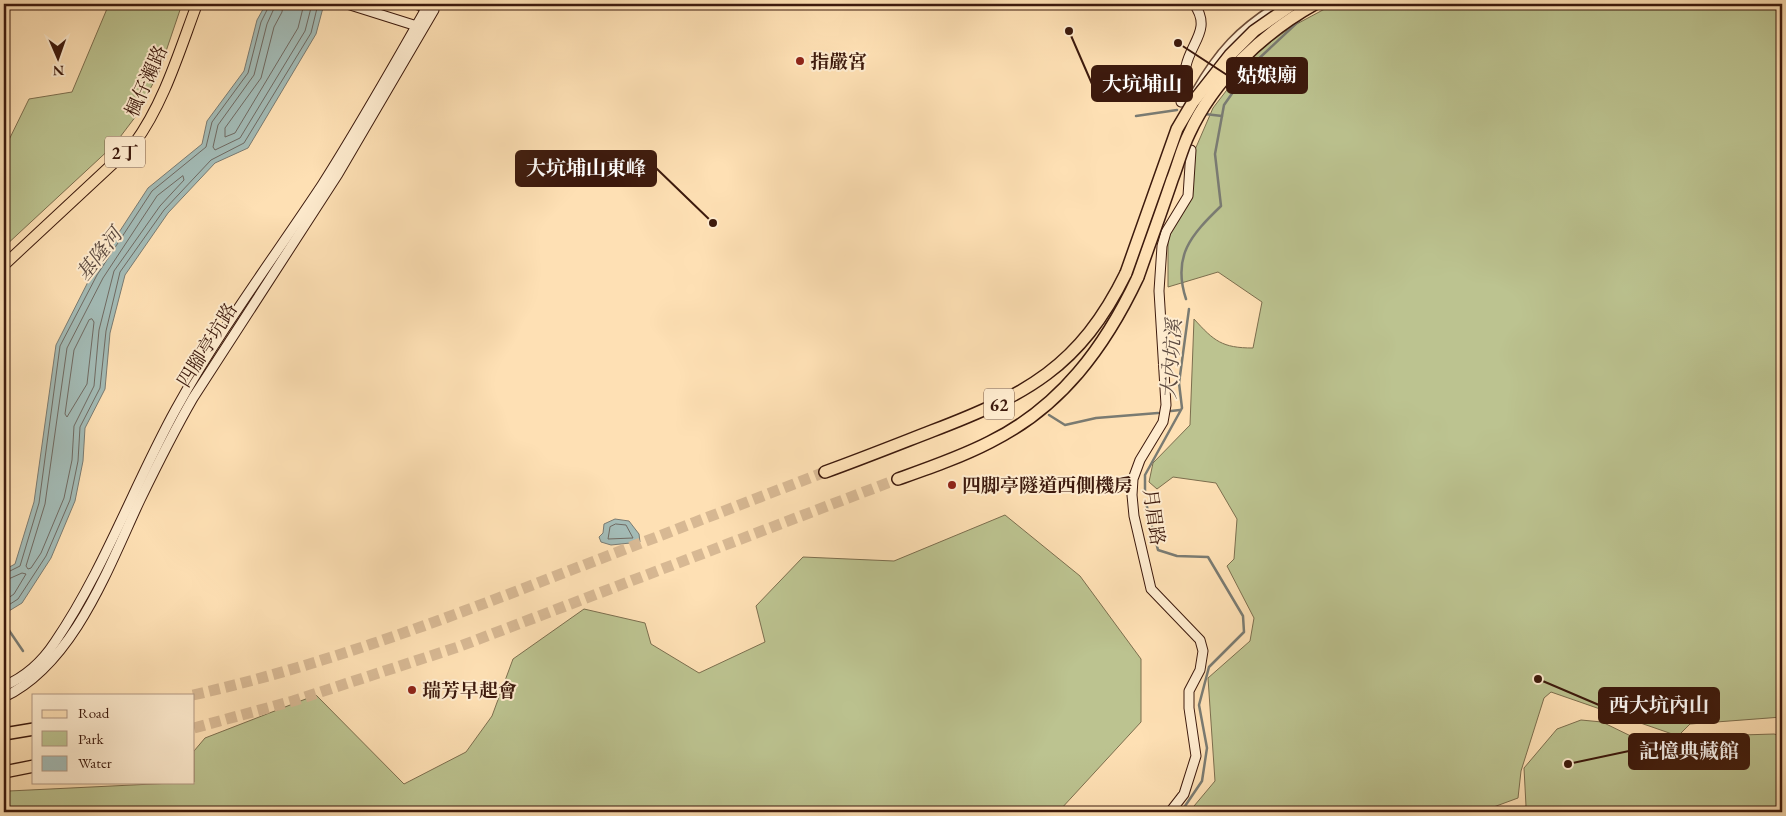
<svg xmlns="http://www.w3.org/2000/svg" width="1786" height="816" font-family="'EB Garamond','Noto Serif TC',serif">
<style>
.green{fill:#bcc390;stroke:#7c6e4e}
.water{fill:#a3bbb6;stroke:#7a7b72}
.lines{fill:none;stroke-linecap:round;stroke-linejoin:round}
.shore{stroke:#706a62;stroke-width:1}
.stream{stroke:#7a7b72;stroke-width:2.5}
.highway-tunnel{stroke:#d7b893;stroke-width:11;stroke-dasharray:11 5.5;stroke-linecap:butt}
.street-casing{stroke:#6d4c37;stroke-width:9}
.secondary-casing{stroke:#3d1a0d;stroke-width:11}
.primary-casing{stroke:#3d1a0d;stroke-width:12}
.highway-casing{stroke:#3d1a0d;stroke-width:14}
.street{stroke:#feebce;stroke-width:6}
.secondary{stroke:#feebce;stroke-width:9}
.primary{stroke:#fee0b4;stroke-width:10}
.highway{stroke:#fee0b4;stroke-width:11}
.highway-bridge-casing{stroke:#3d1a0d;stroke-width:14;stroke-linecap:butt}
.highway-bridge{stroke:#fee0b4;stroke-width:11}
.poi-dot{fill:#8f2418;stroke:#feebce;stroke-width:2}
.labels{text-anchor:middle;dominant-baseline:central;stroke-width:4;stroke-linejoin:round;paint-order:stroke}
.shield{fill:#feebce;stroke:#775947;stroke-width:1}
.shield-label{font-size:18px;font-weight:bold;fill:#3d1a0d}
.poi-label{font-size:19px;font-weight:bold;fill:#3d1a0d;stroke:#feebce;text-anchor:start}
.street-label{font-size:19px;fill:#3d1a0d;stroke:#feebce}
.water-label{font-size:20px;font-style:italic;fill:#5c4a40;stroke:#feebce}
.leader{fill:none;stroke:#3d1a0d;stroke-width:2}
.callout-dot{fill:#3d1a0d;stroke:#feebce;stroke-width:2}
.callout{fill:#3d1a0d;stroke:#3d1a0d;stroke-width:2}
.callout-label{font-size:20px;text-anchor:middle;font-weight:bold;fill:#fff}
</style>
<rect width="100%" height="100%" fill="#fee0b4"/>
<filter id="stains"><feTurbulence type="fractalNoise" baseFrequency=".004" numOctaves="4"/><feColorMatrix values="0 0 0 0 .2 0 0 0 0 .09 0 0 0 0 .02 0 0 0 .5 -.17"/></filter>
<radialGradient id="worn" r=".72"><stop offset=".6" stop-color="#630" stop-opacity="0"/><stop offset="1" stop-color="#630" stop-opacity=".3"/></radialGradient>
<g class="green">
<path d="M109,4H182L159,72L136,116L114,145L4,247V150L29,99L72,92Z"/>
<path d="M1334,4H1480L1479,8L1482,4H1782V717L1690,724L1678,736L1551,692L1544,698L1521,771L1518,798L1480,812H1189L1215,781L1208,678L1250,641L1254,618L1227,566L1234,559L1237,519L1216,483L1173,477L1157,489L1149,482L1153,463L1190,425L1194,319C1214,341 1222,348 1253,348L1262,302L1218,272L1168,287V234L1191,198L1194,152L1213,108L1256,52L1293,26Z"/>
<path d="M1005,515L1080,576L1141,659V722L1060,810L1061,812H4V793L9,791L194,782V751L205,738L316,695L404,784L466,752L492,716L513,659L584,609L645,623L651,644L699,673L765,642L756,606L803,557L894,561Z"/>
<path d="M1581,720L1602,722L1676,758L1681,735L1724,754L1741,735L1774,734L1782,736V812H1507L1526,806L1524,768L1557,729Z"/>
</g>
<g class="water">
<path d="M266,4H324L316,34L248,148L215,163L168,213L125,275L110,333L105,389L85,428L83,461L75,501L51,558L22,603L4,614V570L15,564L34,502L56,345L93,272L148,188L202,144L207,121L244,71L257,20Z"/>
<path d="M615,519L629,521L639,534L640,542L611,545L601,542L599,537L603,533L604,524Z"/>
</g>
<g class="lines">
<g class="shore">
<path d="M276,4L267,24L254,75L218,125L213,147L215,150L240,138L305,31L312,4"/>
<path d="M283,4L282,12L274,27L261,78L225,128V137L235,133L298,28L304,4"/>
<path d="M183,176L184,180L160,206L114,271L99,330L94,386L74,426L72,460L64,498L41,553L31,568L28,569L26,566L45,504L67,348L103,278L157,196Z"/>
<path d="M92,319L94,322L87,384L67,417L65,414L74,350L89,320Z"/>
<path d="M616,524L626,525L633,538L608,539L610,527Z"/>
<path d="M4,574L20,566L39,503L60,346L97,275L152,191L206,147L212,122L248,73L261,22L270,4"/>
<path d="M4,581L22,573L26,574L14,594L4,601"/>
<path d="M4,608L18,599L46,556L70,500L78,461L80,427L100,388L106,331L120,272L164,210L211,160L244,143L311,33L318,4"/>
</g>
<g class="stream">
<path d="M1205,114L1222,116"/>
<path d="M1136,116L1177,110"/>
<path d="M1186,299C1172,256 1191,235 1221,206L1215,154L1224,105L1252,65L1301,19"/>
<path d="M1171,411L1180,410"/>
<path d="M1049,415L1065,425L1096,418L1158,413"/>
<path d="M1145,492V475L1182,408L1179,383L1189,309"/>
<path d="M1146,503L1158,550L1177,556L1208,557L1243,616L1244,632L1209,667L1199,705L1207,748L1202,781L1181,812"/>
<path d="M4,623L23,651"/>
</g>
<g class="highway-tunnel">
<path d="M193,695C317,667 435,623 553,577C644,542 734,507 825,472"/>
<path d="M194,728L293,701L458,647L898,479"/>
</g>
<defs>
<path id="street" d="M1195,92C1218,51 1239,29 1279,4"/>
<g id="secondary">
<path d="M347,4L420,27"/>
<path d="M1181,102C1183,90 1183,78 1186,66C1191,42 1212,29 1194,4"/>
<path d="M4,686C25,677 42,662 55,642C104,570 134,485 176,409C219,331 273,259 322,185C359,127 393,67 427,7"/>
<path d="M4,697C74,664 109,566 140,500C157,465 174,431 193,398L338,174L434,10L415,4"/>
<path d="M1170,812L1184,794L1196,756L1189,708V691L1200,670L1203,651L1200,640L1151,589L1134,516L1132,495L1133,479L1140,460L1163,422L1166,405L1159,291L1162,246L1166,232L1188,196L1191,150"/>
</g>
<path id="primary" d="M4,265L134,144C164,103 179,52 197,4"/>
<g id="highway">
<path d="M825,472C861,459 896,445 932,431C1026,395 1080,367 1126,273"/>
<path d="M898,479C929,468 961,457 990,442C1061,407 1105,347 1138,277"/>
<path d="M4,734L34,729"/>
<path d="M4,772L34,766"/>
</g>
</defs>
<use href="#street" class="street-casing"/>
<use href="#secondary" class="secondary-casing"/>
<use href="#primary" class="primary-casing"/>
<use href="#highway" class="highway-casing"/>
<use href="#street" class="street"/>
<use href="#secondary" class="secondary"/>
<use href="#primary" class="primary"/>
<use href="#highway" class="highway"/>
<defs>
<g id="highway-bridge">
<path d="M1126,273L1177,129L1193,102L1230,55L1254,31L1293,4"/>
<path d="M1138,277C1149,245 1161,213 1172,180C1178,165 1182,148 1189,134C1214,79 1263,33 1315,4"/>
</g>
</defs>
<use href="#highway-bridge" class="highway-bridge-casing"/>
<use href="#highway-bridge" class="highway-bridge"/>
</g>
<g class="poi-dot">
<circle cx="800" cy="61" r="5"/>
<circle cx="952" cy="485" r="5"/>
<circle cx="412" cy="690" r="5"/>
</g>
<g class="labels">
<g class="shield">
<rect x="105" y="136.5" width="40" height="31" rx="4"/>
<rect x="984" y="388.5" width="30" height="31" rx="4"/>
</g>
<g class="shield-label">
<text x="125" y="152">2丁</text>
<text x="999" y="404">62</text>
</g>
<g class="poi-label">
<text x="810" y="61">指嚴宮</text>
<text x="962" y="485">四脚亭隧道西側機房</text>
<text x="422" y="690">瑞芳早起會</text>
</g>
<g class="street-label">
<text transform="translate(146 81) rotate(-66)">楓仔瀨路</text>
<text transform="translate(207 345) rotate(-58)">四腳亭坑路</text>
<text transform="translate(1154 517) rotate(82)">月眉路</text>
</g>
<g class="water-label">
<text transform="translate(99 254) rotate(-52)">基隆河</text>
<text transform="translate(1171 359) rotate(-86)">大內坑溪</text>
</g>
</g>
<path class="leader" d="M1178 43L1227 75M1069 31L1092 84M713 223L656 168M1538 679L1599 705M1568 764L1629 751"/>
<g class="callout-dot">
<circle cx="1178" cy="43" r="5"/>
<circle cx="1069" cy="31" r="5"/>
<circle cx="713" cy="223" r="5"/>
<circle cx="1538" cy="679" r="5"/>
<circle cx="1568" cy="764" r="5"/>
</g>
<g class="callout">
<rect x="1227" y="58" width="80" height="35" rx="5"/>
<rect x="1092" y="66" width="100" height="35" rx="5"/>
<rect x="516" y="151" width="140" height="35" rx="5"/>
<rect x="1599" y="688" width="120" height="35" rx="5"/>
<rect x="1629" y="734" width="120" height="35" rx="5"/>
</g>
<g class="callout-label">
<text x="1267" y="82">姑娘廟</text>
<text x="1142" y="91">大坑埔山</text>
<text x="586" y="175">大坑埔山東峰</text>
<text x="1659" y="712">西大坑內山</text>
<text x="1689" y="758">記憶典藏館</text>
</g>
<rect width="1786" height="816" fill="none" stroke="#fee0b4" stroke-width="20"/>
<rect x="5" y="5" width="1776" height="806" fill="none" stroke="#3d1a0d" stroke-width="2.5"/>
<rect x="10" y="10" width="1766" height="796" fill="none" stroke="#3d1a0d"/>
<rect x="32" y="694" width="162" height="90" fill="#feebce" stroke="#b19781"/>
<rect x="42" y="710" width="25" height="8" fill="#fee0b4" stroke="#b19781"/>
<text x="78" y="718" font-size="15" fill="#3d1a0d">Road</text>
<rect x="42" y="731" width="25" height="15" fill="#bcc390" stroke="#b19781"/>
<text x="78" y="744" font-size="15" fill="#3d1a0d">Park</text>
<rect x="42" y="756" width="25" height="15" fill="#a3bbb6" stroke="#b19781"/>
<text x="78" y="768" font-size="15" fill="#3d1a0d">Water</text>
<g transform="translate(58 58) rotate(178)" stroke="#feebce" stroke-width="4" paint-order="stroke">
<path d="M0-4L9 19L0 12L-9 19Z" fill="#3d1a0d"/>
<text y="-8" font-size="14" font-weight="bold" text-anchor="middle" fill="#3d1a0d">N</text>
</g>
<rect width="100%" height="100%" filter="url(#stains)"/>
<rect width="100%" height="100%" fill="url(#worn)"/>
</svg>
